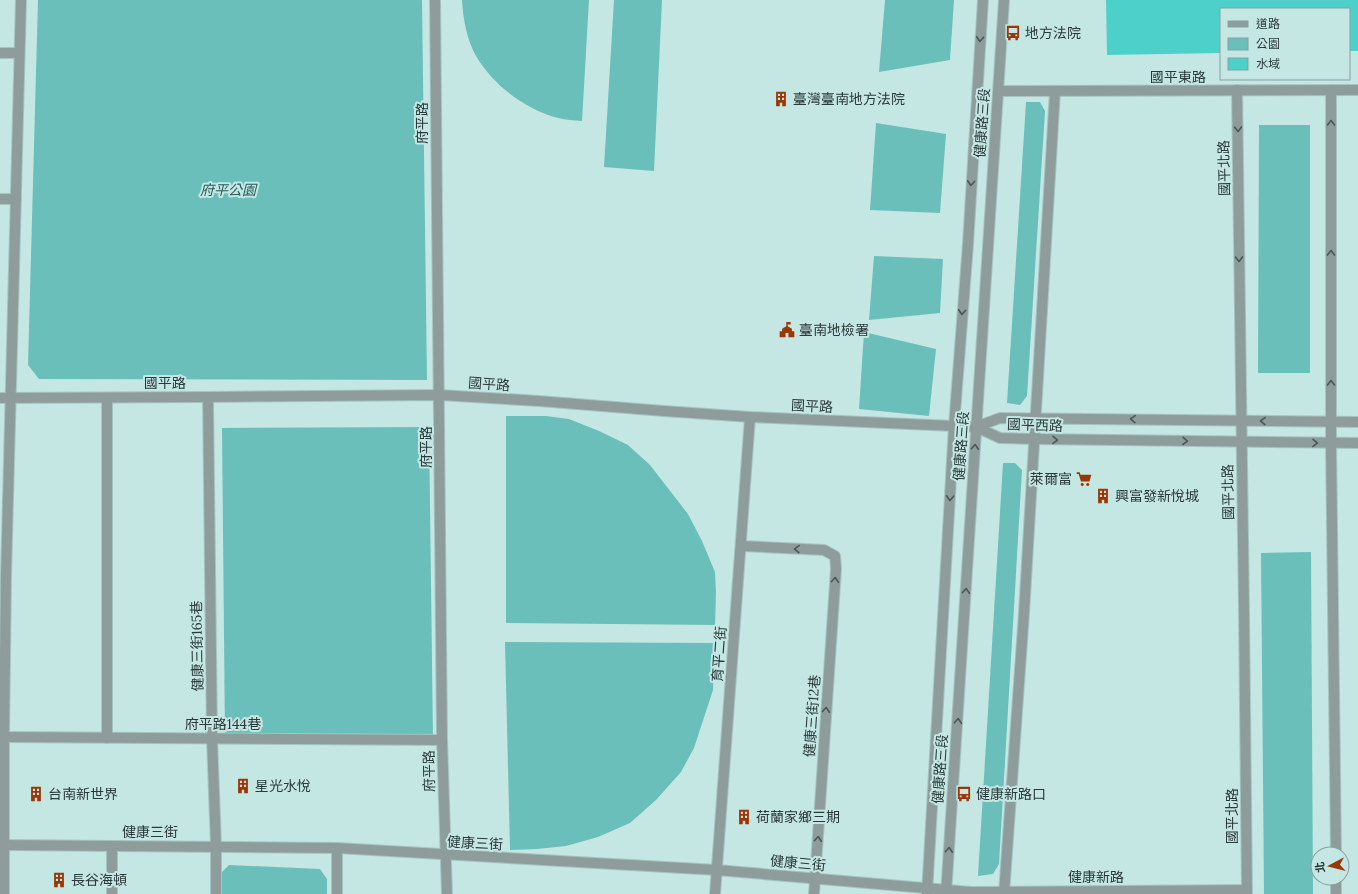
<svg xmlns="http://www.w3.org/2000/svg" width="1358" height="894" font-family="Lora,'Noto Sans TC',serif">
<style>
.green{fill:#6bbfba}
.water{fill:#4dd0c9}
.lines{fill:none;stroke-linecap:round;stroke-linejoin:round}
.minor-casing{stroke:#a5c4c2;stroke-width:12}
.minor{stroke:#8e9d9c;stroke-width:10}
.oneway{stroke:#495756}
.labels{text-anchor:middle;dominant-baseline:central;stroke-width:4;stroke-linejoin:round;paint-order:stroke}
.poi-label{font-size:14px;fill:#2b3938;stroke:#c4e7e4;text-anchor:start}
.street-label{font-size:14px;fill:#2b3938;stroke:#c4e7e4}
.park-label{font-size:14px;font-style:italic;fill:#245b58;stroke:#c4e7e4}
</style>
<rect width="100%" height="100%" fill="#c4e7e4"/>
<g class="green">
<path d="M38,0H422L427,380L39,379L28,365Z"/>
<path d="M462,0H589L582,121C574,120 566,120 558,118C526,110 493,85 476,56C467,40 463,19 462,0Z"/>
<path d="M614,0H662L654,171L604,167Z"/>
<path d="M885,0H954L950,60L879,72Z"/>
<path d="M1026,102H1040L1045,111L1027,396L1020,405L1007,403Z"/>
<path d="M876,123L946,134L940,213L870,210Z"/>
<path d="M1259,125H1310V373H1258Z"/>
<path d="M874,256L943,259L940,313L869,320Z"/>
<path d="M864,332L936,349L929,416L859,409Z"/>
<path d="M506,416H546L569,419L599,431L628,445L650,465L688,514L702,541L715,572L716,593L715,625L506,623Z"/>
<path d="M429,427L433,739L225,740L222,428Z"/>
<path d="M1003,463H1015L1022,470L999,864L993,874L978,876Z"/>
<path d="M1311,552L1313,894H1264L1261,553Z"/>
<path d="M505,642L715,643L713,690L694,748L681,772L656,800L630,823L598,837L566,846L537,849L510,850Z"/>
<path d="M229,865L320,869L327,879V894H222V872Z"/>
</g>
<path class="water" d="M1106,0H1358V51H1349V9H1221V53L1107,55Z"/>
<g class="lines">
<defs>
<g id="minor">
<path d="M435,0L442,740L447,894"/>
<path d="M0,53H19"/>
<path d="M1237,90L1244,612L1247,894"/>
<path d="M1331,90V443L1336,854"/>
<path d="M998,91L1358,90"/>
<path d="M0,199H16"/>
<path d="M208,397L212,738L216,846V894"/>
<path d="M0,398L208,397L440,395L539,401L664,411L750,417L976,427L1000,438L1034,439L1358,443"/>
<path d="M107,398V738"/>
<path d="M976,427L1000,418L1358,422"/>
<path d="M741,546L824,550L835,556L836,569L814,894"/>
<path d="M4,737L442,740"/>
<path d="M0,845L337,848L717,870L971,892L1247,890"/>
<path d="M337,848V894"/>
<path d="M1336,878V894"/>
<path d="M4,894V737L6,576L21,0"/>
<path d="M112,894V847"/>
<path d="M715,894L750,417"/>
<path d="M927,894L954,426L968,244L983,0"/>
<path d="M946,894L1004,0"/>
<path d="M1004,894L1024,613L1055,91"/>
</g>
</defs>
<use href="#minor" class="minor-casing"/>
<use href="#minor" class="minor"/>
</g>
<defs><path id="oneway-chevron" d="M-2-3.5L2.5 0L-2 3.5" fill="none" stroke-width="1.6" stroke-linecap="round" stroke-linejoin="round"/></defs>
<g class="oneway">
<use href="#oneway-chevron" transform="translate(980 39) rotate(94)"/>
<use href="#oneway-chevron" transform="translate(1331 123) rotate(-90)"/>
<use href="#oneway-chevron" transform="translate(1238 129) rotate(89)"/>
<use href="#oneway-chevron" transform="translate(971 183) rotate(94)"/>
<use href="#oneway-chevron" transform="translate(1331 253) rotate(-90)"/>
<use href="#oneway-chevron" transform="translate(1239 259) rotate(89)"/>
<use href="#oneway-chevron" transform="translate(962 312) rotate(94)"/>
<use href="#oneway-chevron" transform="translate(1331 383) rotate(-90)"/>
<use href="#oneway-chevron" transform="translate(1133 419) rotate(-179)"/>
<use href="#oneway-chevron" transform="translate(1263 421) rotate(-179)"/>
<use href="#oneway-chevron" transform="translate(1055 440) rotate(1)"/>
<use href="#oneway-chevron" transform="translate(1185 441) rotate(1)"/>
<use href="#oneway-chevron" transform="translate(1315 443) rotate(1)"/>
<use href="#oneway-chevron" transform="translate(975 447) rotate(-87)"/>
<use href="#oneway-chevron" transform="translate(950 498) rotate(93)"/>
<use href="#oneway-chevron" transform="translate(797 549) rotate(-177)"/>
<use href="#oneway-chevron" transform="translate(835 580) rotate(-86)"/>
<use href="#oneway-chevron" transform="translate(966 591) rotate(-86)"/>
<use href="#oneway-chevron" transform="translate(826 710) rotate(-86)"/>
<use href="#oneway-chevron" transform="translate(958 721) rotate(-86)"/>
<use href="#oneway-chevron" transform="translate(818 839) rotate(-86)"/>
<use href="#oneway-chevron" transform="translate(949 850) rotate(-86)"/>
</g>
<defs>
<symbol id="bus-bare" viewBox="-9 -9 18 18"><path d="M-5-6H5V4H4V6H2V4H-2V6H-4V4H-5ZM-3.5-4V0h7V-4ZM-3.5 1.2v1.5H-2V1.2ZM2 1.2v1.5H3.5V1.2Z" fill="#9b3606" stroke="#c4e7e4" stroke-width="2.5" paint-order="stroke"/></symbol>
<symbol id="building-bare" viewBox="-9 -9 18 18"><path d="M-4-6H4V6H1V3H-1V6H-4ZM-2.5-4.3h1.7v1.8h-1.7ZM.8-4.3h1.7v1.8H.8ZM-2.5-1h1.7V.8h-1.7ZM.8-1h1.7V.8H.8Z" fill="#9b3606" stroke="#c4e7e4" stroke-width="2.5" paint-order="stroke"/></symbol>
<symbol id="civic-bare" viewBox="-9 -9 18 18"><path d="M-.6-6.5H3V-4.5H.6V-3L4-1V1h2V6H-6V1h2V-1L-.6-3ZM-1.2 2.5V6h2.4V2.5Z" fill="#9b3606" stroke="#c4e7e4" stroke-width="2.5" paint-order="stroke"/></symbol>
<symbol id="supermarket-bare" viewBox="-9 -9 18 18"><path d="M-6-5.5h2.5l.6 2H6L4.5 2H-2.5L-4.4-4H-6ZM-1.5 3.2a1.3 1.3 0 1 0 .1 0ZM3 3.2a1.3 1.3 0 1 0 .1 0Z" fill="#9b3606" stroke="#c4e7e4" stroke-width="2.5" paint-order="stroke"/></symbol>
</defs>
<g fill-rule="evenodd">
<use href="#bus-bare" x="1002" y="22" width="22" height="22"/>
<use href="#building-bare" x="770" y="88" width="22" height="22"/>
<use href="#civic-bare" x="776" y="319" width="22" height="22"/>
<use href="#supermarket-bare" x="1073" y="468" width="22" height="22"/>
<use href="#building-bare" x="1092" y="485" width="22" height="22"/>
<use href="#building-bare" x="232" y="775" width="22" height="22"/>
<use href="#building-bare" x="25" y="783" width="22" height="22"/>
<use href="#bus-bare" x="953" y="783" width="22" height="22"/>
<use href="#building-bare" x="733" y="806" width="22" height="22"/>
<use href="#building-bare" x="48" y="869" width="22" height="22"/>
</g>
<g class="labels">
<g class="poi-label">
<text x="1025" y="33">地方法院</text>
<text x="793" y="99">臺灣臺南地方法院</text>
<text x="799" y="330">臺南地檢署</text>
<text x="1072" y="479" text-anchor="end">萊爾富</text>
<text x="1115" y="496">興富發新悅城</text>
<text x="255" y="786">星光水悅</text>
<text x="48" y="794">台南新世界</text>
<text x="976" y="794">健康新路口</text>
<text x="756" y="817">荷蘭家鄉三期</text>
<text x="71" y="880">長谷海頓</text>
</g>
<g class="street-label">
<text x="1178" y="77">國平東路</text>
<text transform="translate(422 123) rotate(-90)">府平路</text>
<text transform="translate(982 123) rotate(-86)">健康路三段</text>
<text transform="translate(1224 168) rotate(-91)">國平北路</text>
<text x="165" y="383">國平路</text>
<text transform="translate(489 384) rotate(4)">國平路</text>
<text transform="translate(812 406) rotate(3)">國平路</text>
<text transform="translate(1035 425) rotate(2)">國平西路</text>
<text transform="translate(961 446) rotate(-86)">健康路三段</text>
<text transform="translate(426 447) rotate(-90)">府平路</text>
<text transform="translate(1228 492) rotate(-91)">國平北路</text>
<text transform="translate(197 646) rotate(-91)">健康三街165巷</text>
<text transform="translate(719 654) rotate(-86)">育平二街</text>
<text transform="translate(812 716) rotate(-86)">健康三街12巷</text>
<text x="223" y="724">府平路144巷</text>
<text transform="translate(940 769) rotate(-86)">健康路三段</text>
<text transform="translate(429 771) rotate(-91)">府平路</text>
<text transform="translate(1232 816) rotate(-90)">國平北路</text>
<text x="150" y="832">健康三街</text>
<text transform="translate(475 843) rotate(3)">健康三街</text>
<text transform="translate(798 863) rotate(5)">健康三街</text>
<text x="1096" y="877">健康新路</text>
</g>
<g class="park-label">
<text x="228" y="190">府平公園</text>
</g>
</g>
<rect x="1220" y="8" width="130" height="72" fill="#c4e7e4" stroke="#87a19f"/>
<rect x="1228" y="21" width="20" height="6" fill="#8e9d9c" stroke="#87a19f"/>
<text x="1256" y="28" font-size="12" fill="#2b3938">道路</text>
<rect x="1228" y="38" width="20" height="12" fill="#6bbfba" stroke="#87a19f"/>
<text x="1256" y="48" font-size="12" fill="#2b3938">公園</text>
<rect x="1228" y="58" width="20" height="12" fill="#4dd0c9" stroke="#87a19f"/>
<text x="1256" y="68" font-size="12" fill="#2b3938">水域</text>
<g transform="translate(1330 866) rotate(263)"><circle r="19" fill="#c4e7e4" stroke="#87a19f"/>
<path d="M0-3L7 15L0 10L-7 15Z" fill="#9b3606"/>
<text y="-6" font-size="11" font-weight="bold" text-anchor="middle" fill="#2b3938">北</text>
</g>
</svg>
